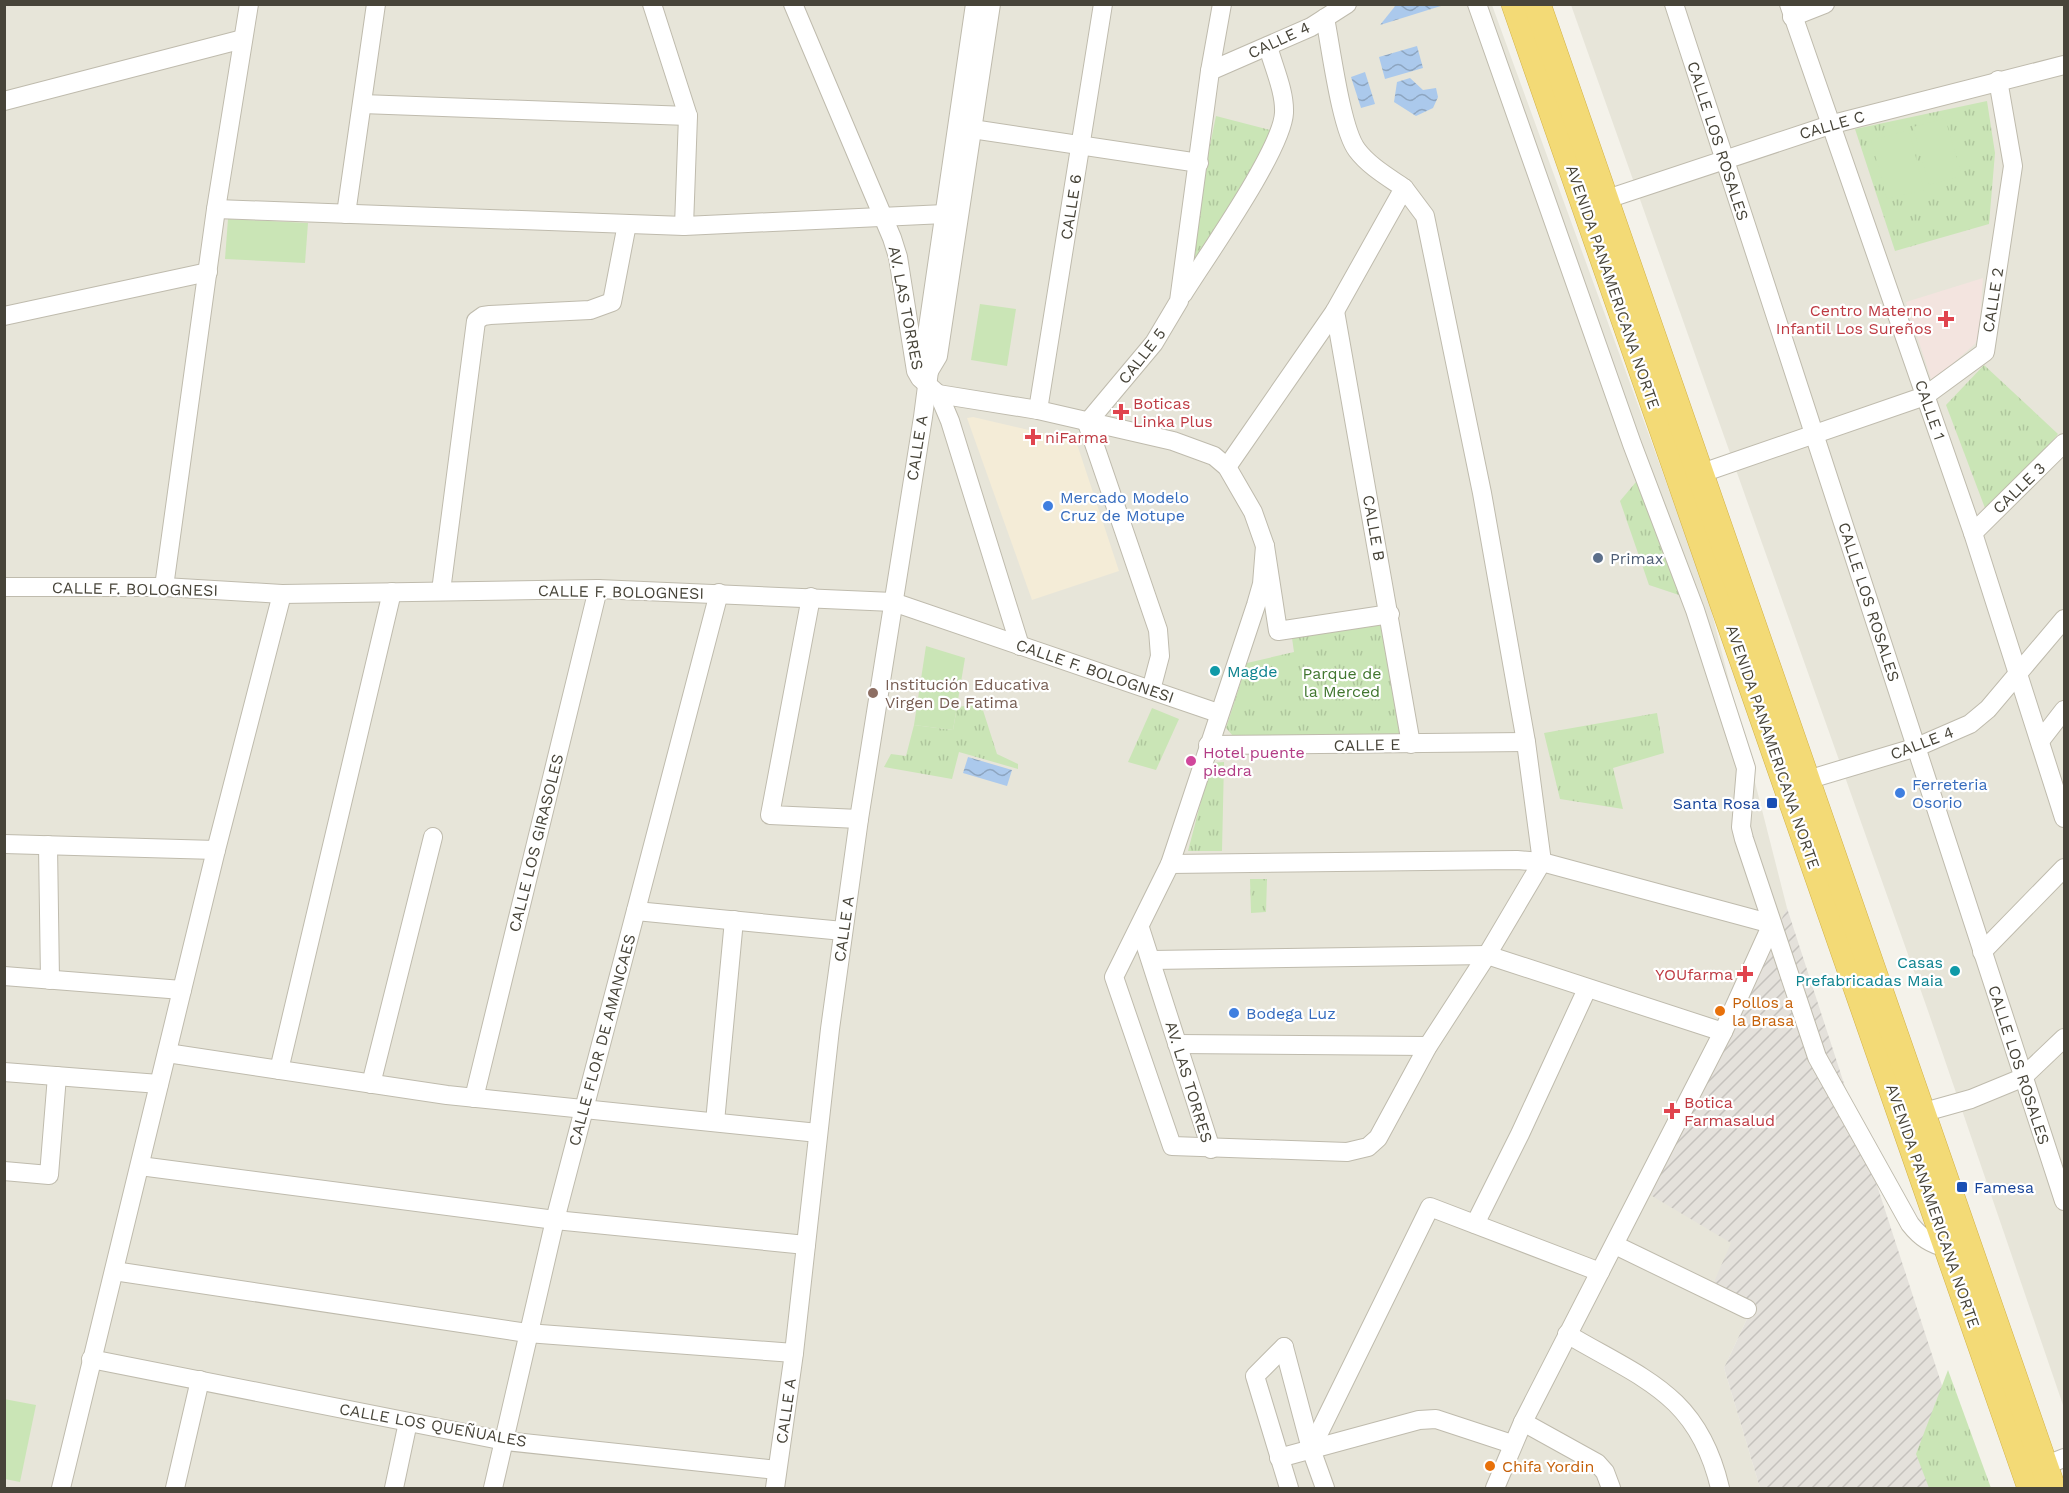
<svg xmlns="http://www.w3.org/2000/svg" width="2069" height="1493" font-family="'Work Sans',sans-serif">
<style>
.residential{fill:#e7e5d9}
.commercial{fill:#f4ecd7}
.industrial{fill:url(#industrial-furrows)}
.medical{fill:#f3e4df}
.grass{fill:url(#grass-tufts)}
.pitch{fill:#cae5b6}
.water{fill:url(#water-waves)}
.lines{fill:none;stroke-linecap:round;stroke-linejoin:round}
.minor-casing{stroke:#bfbbad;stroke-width:20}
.highway-casing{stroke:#d2b146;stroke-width:28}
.minor{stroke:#fff;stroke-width:18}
.highway{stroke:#f3da76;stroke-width:27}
.health-dot{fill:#e0444e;stroke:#fff;stroke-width:2}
.shop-dot{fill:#3f7fe0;stroke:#fff;stroke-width:2}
.service-dot{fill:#5c6f8a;stroke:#fff;stroke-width:2}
.culture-dot{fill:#0f9aa8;stroke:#fff;stroke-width:2}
.education-dot{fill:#8d6e63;stroke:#fff;stroke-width:2}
.hotel-dot{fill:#d1479c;stroke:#fff;stroke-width:2}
.transit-dot{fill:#1a4fb4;stroke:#fff;stroke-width:2}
.food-dot{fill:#e8710a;stroke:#fff;stroke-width:2}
.labels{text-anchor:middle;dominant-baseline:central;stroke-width:4.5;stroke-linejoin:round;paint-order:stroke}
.street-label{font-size:16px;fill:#474439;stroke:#fff}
.health-label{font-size:16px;fill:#be3a42;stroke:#fff;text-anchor:start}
.shop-label{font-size:16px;fill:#366cbe;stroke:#fff;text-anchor:start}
.service-label{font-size:16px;fill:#4e5e75;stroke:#fff;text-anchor:start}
.culture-label{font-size:16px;fill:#0d838f;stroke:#fff;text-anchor:start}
.park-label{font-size:16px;fill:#41762f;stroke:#fff}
.education-label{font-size:16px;fill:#785e54;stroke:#fff;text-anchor:start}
.hotel-label{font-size:16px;fill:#b23c85;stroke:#fff;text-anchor:start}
.transit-label{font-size:16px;fill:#164399;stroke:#fff;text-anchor:end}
.food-label{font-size:16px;fill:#c56008;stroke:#fff;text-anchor:start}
</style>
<defs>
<pattern id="industrial-furrows" width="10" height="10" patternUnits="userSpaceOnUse" patternTransform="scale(1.5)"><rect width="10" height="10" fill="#e4e1db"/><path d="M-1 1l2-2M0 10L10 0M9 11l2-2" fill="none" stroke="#c5c2bd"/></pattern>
<pattern id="grass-tufts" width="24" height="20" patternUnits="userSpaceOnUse" patternTransform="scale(1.5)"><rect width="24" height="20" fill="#cae5b6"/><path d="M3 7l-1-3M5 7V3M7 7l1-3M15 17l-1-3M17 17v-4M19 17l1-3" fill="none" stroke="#afc69d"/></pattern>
<pattern id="water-waves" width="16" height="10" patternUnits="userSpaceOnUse" patternTransform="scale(1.5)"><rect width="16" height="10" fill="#abc9ec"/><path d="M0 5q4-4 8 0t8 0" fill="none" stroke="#8da5c0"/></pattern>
</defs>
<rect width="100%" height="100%" fill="#f4f2ea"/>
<g class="residential">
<path d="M5,5H1492L1707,594L1787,908L1762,963L1731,1243L1753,1306L1724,1368L1760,1488H5Z"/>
<path d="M1571,5H2064V1408L1927,1008Z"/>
</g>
<path class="commercial" d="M973,417L1076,441L1119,571L1032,600L967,418Z"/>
<path class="industrial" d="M1787,908L1949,1407L1982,1488H1760L1724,1368L1753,1306L1714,1282L1731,1243L1647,1193Z"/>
<path class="medical" d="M1983,278L1979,336L1975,344L1932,382L1906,302Z"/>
<g class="grass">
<path d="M1987,101L1995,153L1989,224L1895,251L1855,129Z"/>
<path d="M1216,116L1274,131L1195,270L1185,267Z"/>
<path d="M1984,365L2058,434L1988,516L1946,405Z"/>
<path d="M1641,476L1688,598L1649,585L1620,501Z"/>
<path d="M1386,623L1407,734L1233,736L1226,728L1247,663L1294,652L1292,638Z"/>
<path d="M981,704L997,754L1018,764V769L959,752L952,779L884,767L891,754L906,756L914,725L953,730L957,707Z"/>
<path d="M1152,708L1179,719L1156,770L1128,762Z"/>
<path d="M1657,713L1664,753L1613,768L1623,809L1560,799L1544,733Z"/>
<path d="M1224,762L1222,851H1188L1211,763Z"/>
<path d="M1250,879H1267L1266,912L1251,913Z"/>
<path d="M1948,1370L1991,1488H1929L1916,1454Z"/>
</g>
<g class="pitch">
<path d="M1945,118L1962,176L1929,185L1913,127Z"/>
<path d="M1909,130L1924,190L1887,199L1871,140Z"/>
<path d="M228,219L308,223L305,263L225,259Z"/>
<path d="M980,304L1016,309L1007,366L971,360Z"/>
<path d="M926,646L965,658L953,730L914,725Z"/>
<path d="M4,1399L36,1405L20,1482L5,1479Z"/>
</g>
<g class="water">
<path d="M1396,5L1443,4L1444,5L1380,25Z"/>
<path d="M1417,46L1423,68L1385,79L1379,57Z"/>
<path d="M1365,72L1375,104L1361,108L1351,77Z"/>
<path d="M1410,78L1423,90L1436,88L1438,97L1433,108L1416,116L1394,102L1397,82Z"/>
<path d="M968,757L1012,770L1007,786L963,773Z"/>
</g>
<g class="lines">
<defs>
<g id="minor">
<path d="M652,4L688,116L684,226"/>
<path d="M793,4L892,238L898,257L916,371L920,378L939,395L950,421L1020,646"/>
<path d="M1477,4L1632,444L1695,610L1746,768L1741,827L1744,839L1817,1057L1910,1224C1921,1238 1931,1244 1947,1248"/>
<path d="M1674,4L2064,1201"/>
<path d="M1789,4L1973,533L2064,818"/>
<path d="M1792,17L1825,4"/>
<path d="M1210,71L1311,27L1347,4"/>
<path d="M4,101L243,39"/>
<path d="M362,104L688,116"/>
<path d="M972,129L1199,163"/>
<path d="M1604,200L1833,124L2064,65"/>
<path d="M216,209L684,226L945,214"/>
<path d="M346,214L376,4"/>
<path d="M1183,294C1206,257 1282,150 1284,113C1285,91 1273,66 1268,46"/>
<path d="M1335,311L1411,744"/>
<path d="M4,316L208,272"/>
<path d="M929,371L938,356L991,4"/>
<path d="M938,394L1038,410L1173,441L1214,456L1227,467L1253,512L1265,546L1278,631L1390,614"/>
<path d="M1038,410L1103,4"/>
<path d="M1227,467L1335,311L1404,188C1388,177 1369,166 1357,150C1341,129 1331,48 1325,18"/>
<path d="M1699,474L1925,396L1985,352L2013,166L1998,80"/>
<path d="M1973,533L2064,443"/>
<path d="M1265,546L1262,584L1256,605L1170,864L1114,977L1172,1146L1347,1152L1368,1147L1378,1138L1428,1046L1487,955L1542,862L1526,742L1482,493L1425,216L1404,188"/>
<path d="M4,587H164L282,594L598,589L893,602L1218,713"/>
<path d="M164,587L216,209L249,4"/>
<path d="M441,591L476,321L483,316L490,315L590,310L612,302L627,224"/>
<path d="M811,597L770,815L859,819"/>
<path d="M1151,690L1160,656L1158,630L1087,423L1154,343L1179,301L1210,71L1222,4"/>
<path d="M2040,741L2064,710"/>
<path d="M1208,745L1526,742"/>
<path d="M1807,780L1917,747L1970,724L1988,709L2064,619"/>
<path d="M4,844L216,850"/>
<path d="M48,845L50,980"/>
<path d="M1170,864L1517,860L1542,862L1772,924L1723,1032L1523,1422L1495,1488"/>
<path d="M636,911L843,931"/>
<path d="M1140,928L1211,1149"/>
<path d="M1982,952L2064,868"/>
<path d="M1151,960L1487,955L1723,1032"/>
<path d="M4,976L182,990"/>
<path d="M1177,1044L1428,1046"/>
<path d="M167,1053L447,1095L818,1133"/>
<path d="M279,1070L392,592"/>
<path d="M4,1072L159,1084"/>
<path d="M371,1084L433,837"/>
<path d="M474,1098L598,589"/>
<path d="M1921,1113L1971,1099L2022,1078L2064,1038"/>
<path d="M715,1122L734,920"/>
<path d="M140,1166L555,1220L806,1245"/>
<path d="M4,1171L49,1175L57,1076"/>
<path d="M1475,1224L1520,1134L1587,989"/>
<path d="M1615,1245L1747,1309"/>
<path d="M114,1271L527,1333L794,1353"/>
<path d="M1567,1334C1643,1379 1698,1394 1720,1488"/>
<path d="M1284,1347L1255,1376L1289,1488"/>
<path d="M1284,1347L1311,1449L1325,1488"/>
<path d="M91,1359L505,1441L777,1470"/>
<path d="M1523,1422L1597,1463L1605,1472L1611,1488"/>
<path d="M1311,1449L1430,1207L1600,1272"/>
<path d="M1279,1458L1419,1420L1436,1419L1512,1444"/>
<path d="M2044,1466L2064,1458"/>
<path d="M61,1488L216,850L282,594"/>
<path d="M175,1488L200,1380"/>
<path d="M394,1488L408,1422"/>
<path d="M493,1488L555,1220L719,593"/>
<path d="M775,1488L794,1353L830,1029L859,819L923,417L929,371L924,355L975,4"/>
</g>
<g id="highway">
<path d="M1515,4L2031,1488"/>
<path d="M1537,4L2052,1488"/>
</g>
</defs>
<use href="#minor" class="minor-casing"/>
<use href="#highway" class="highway-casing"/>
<use href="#minor" class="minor"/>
<use href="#highway" class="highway"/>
</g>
<g class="health-dot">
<path d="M1943 310h6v6h6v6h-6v6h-6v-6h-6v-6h6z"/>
<path d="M1118 403h6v6h6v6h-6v6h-6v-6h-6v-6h6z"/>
<path d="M1030 428h6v6h6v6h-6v6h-6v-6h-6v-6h6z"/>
<path d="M1742 965h6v6h6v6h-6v6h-6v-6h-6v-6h6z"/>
<path d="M1669 1102h6v6h6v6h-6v6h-6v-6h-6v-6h6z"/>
</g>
<g class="shop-dot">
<circle cx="1048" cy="506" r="6"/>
<circle cx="1900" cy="793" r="6"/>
<circle cx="1234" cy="1013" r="6"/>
</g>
<circle class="service-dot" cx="1598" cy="558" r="6"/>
<g class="culture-dot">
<circle cx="1215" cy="671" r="6"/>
<circle cx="1955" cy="971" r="6"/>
</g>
<circle class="education-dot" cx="873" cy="693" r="6"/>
<circle class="hotel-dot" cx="1191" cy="761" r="6"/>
<g class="transit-dot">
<rect x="1766" y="797" width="12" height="12" rx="3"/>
<rect x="1956" y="1181" width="12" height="12" rx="3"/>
</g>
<g class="food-dot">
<circle cx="1720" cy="1011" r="6"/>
<circle cx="1490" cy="1466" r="6"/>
</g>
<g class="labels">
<g class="street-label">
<text transform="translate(1279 40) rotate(-25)">CALLE 4</text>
<text transform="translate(1832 125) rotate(-16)">CALLE C</text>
<text transform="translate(1718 141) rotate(72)">CALLE LOS ROSALES</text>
<text transform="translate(1071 207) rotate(-81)">CALLE 6</text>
<text transform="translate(1613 287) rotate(71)">AVENIDA PANAMERICANA NORTE</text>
<text transform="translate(1993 300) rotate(-81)">CALLE 2</text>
<text transform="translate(906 308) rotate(79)">AV. LAS TORRES</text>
<text transform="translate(1142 356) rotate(-52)">CALLE 5</text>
<text transform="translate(1930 410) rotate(71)">CALLE 1</text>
<text transform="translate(917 448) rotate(-81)">CALLE A</text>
<text transform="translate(2019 488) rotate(-44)">CALLE 3</text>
<text transform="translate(1374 528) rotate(80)">CALLE B</text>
<text transform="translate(135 589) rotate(1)">CALLE F. BOLOGNESI</text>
<text transform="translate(621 592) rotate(1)">CALLE F. BOLOGNESI</text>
<text transform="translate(1869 602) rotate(72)">CALLE LOS ROSALES</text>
<text transform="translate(1095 671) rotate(19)">CALLE F. BOLOGNESI</text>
<text transform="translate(1922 743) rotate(-21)">CALLE 4</text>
<text transform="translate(1367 745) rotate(-1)">CALLE E</text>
<text transform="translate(1773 747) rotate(71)">AVENIDA PANAMERICANA NORTE</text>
<text transform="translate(536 843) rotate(-76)">CALLE LOS GIRASOLES</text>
<text transform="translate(844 929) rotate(-82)">CALLE A</text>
<text transform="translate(602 1040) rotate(-75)">CALLE FLOR DE AMANCAES</text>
<text transform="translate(2019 1065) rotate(72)">CALLE LOS ROSALES</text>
<text transform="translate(1189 1082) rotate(73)">AV. LAS TORRES</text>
<text transform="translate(1933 1206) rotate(71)">AVENIDA PANAMERICANA NORTE</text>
<text transform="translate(786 1411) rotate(-82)">CALLE A</text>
<text transform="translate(433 1425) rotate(10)">CALLE LOS QUEÑUALES</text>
</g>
<g class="health-label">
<text x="1932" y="310" text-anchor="end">Centro Materno<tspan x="1932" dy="18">Infantil Los Sureños</tspan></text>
<text x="1133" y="403">Boticas<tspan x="1133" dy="18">Linka Plus</tspan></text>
<text x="1045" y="437">niFarma</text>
<text x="1733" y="974" text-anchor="end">YOUfarma</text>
<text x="1684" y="1102">Botica<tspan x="1684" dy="18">Farmasalud</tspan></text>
</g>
<g class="shop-label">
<text x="1060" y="497">Mercado Modelo<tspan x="1060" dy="18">Cruz de Motupe</tspan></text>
<text x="1912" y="784">Ferreteria<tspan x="1912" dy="18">Osorio</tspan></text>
<text x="1246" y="1013">Bodega Luz</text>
</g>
<g class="service-label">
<text x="1610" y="558">Primax</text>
</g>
<g class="culture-label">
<text x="1227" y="671">Magde</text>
<text x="1943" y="962" text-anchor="end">Casas<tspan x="1943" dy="18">Prefabricadas Maia</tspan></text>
</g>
<g class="park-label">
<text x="1342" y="673">Parque de<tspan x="1342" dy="18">la Merced</tspan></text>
</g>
<g class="education-label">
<text x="885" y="684">Institución Educativa<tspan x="885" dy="18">Virgen De Fatima</tspan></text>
</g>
<g class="hotel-label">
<text x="1203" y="752">Hotel puente<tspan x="1203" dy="18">piedra</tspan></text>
</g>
<g class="transit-label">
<text x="1760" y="803">Santa Rosa</text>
<text x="1974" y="1187" text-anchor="start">Famesa</text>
</g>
<g class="food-label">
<text x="1732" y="1002">Pollos a<tspan x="1732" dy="18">la Brasa</tspan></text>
<text x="1502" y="1466">Chifa Yordin</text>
</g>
</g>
<rect width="2069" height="1493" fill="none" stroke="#474439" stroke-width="12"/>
</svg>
